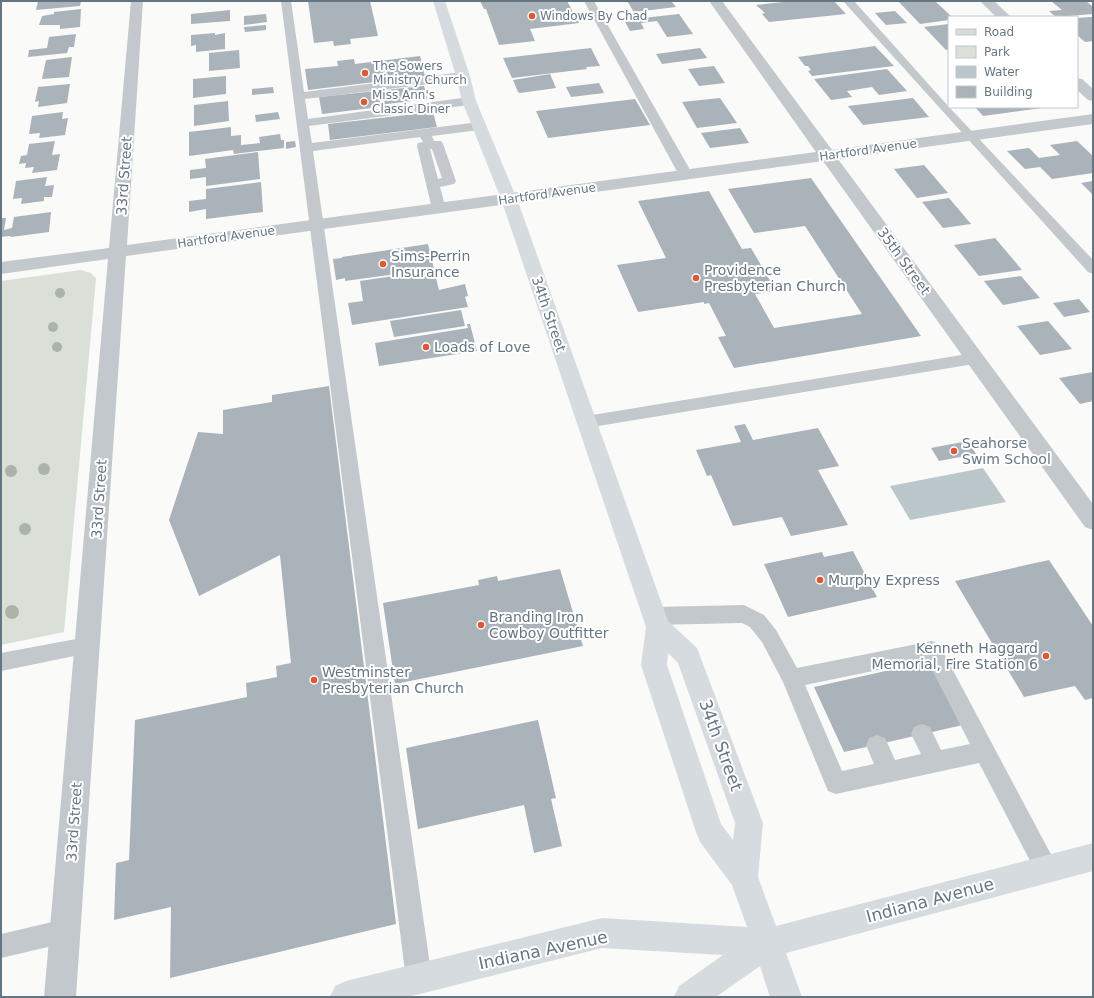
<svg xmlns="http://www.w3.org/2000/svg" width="1094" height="998" font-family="'DejaVu Sans',sans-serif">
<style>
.green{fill:#dadfd7}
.water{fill:#bbc7cb}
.building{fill:#aab3b9}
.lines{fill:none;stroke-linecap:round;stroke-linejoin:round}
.lane{fill:#c3c8cc;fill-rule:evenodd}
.street{fill:#c3c8cc;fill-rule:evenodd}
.secondary{fill:#d6dbdf;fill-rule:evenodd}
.tree{fill:#aab4a7}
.poi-dot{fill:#e4572e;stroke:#fff;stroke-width:1.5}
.labels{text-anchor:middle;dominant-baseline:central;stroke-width:4;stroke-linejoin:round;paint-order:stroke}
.far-poi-label{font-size:12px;fill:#657683;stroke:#fff;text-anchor:start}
.far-street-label{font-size:12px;fill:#657683;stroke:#fff}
.street-label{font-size:14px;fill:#657683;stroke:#fff}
.poi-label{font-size:14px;fill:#657683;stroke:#fff;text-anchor:start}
.near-street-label{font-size:17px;fill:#657683;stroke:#fff}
</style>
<rect width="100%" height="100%" fill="#fafaf8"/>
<path class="green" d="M81,270L91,273L96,278L64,632L1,645V281Z"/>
<path class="water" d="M983,468L1006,502L910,520L890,486Z"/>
<g class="building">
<path d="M38,1H81L80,6L36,10Z"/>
<path d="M308,1H370L378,36L350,39L351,44L334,46L333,41L314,43Z"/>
<path d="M480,1H567L579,23L530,29L535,41L499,45L486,9H484Z"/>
<path d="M627,1H671L676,7L634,12Z"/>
<path d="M793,1H834L846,14L769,22L762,14L765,13L756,5Z"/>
<path d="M910,1H935L952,17H949V20L920,24L899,2Z"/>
<path d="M1051,1H1086L1093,7V14L1056,17L1049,11L1062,10Z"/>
<path d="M81,9L80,27L60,29V25H39L42,16L54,14V12Z"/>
<path d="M230,10V21L191,24V14Z"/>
<path d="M895,11L907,23L886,25L875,13Z"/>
<path d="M266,14L267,22L244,25V16Z"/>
<path d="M679,14L693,34L667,37L657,21L641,23L644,29L630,31L624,20Z"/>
<path d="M1091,17L1093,18V41L1085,42L1077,35V18Z"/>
<path d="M949,24V49L946,50L924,27Z"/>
<path d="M266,25V30L245,32L244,27Z"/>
<path d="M215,33V35L225,33V49L196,52V45L191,46V35Z"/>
<path d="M76,34L74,47H69L67,53L28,57L29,50L47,48L49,37Z"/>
<path d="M875,46L894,66L812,76L808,71L811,70L808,66H805L798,57Z"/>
<path d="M591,48L600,66L586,67L587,69L512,78L503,58Z"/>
<path d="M700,48L707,58L662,64L656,54Z"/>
<path d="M239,50L240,68L209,71V53Z"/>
<path d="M420,56L425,76L308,90L305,69L338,66L337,61L354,59L355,64Z"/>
<path d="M72,57L69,77L42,79L46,60Z"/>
<path d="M714,66L725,83L699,86L688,69Z"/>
<path d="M887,69L907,91L879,95L872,87L847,91L852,97L831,100L814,79Z"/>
<path d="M550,74L556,88L520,93L518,92L513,80Z"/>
<path d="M226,76V94L193,98V79Z"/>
<path d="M599,83L604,93L571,97L566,87Z"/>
<path d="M70,84L67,103L38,107L39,101L35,102L38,87Z"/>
<path d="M424,86L428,99L387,104L388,106L322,114L319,97Z"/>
<path d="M273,87L274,93L252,95V89Z"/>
<path d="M720,98L737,123L697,128L682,102Z"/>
<path d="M913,98L929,117L863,125L848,106Z"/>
<path d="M635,99L650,125L548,138L536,111Z"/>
<path d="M228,101L229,121L194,126V105Z"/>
<path d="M975,107H1042V108L983,116Z"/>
<path d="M63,112L62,119L68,118L65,135L39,138L40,133L29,134L32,116Z"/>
<path d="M278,112L280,119L256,122L255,115Z"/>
<path d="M433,112L437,127L330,140L328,124Z"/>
<path d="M231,127V136L241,135V145L260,143L259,137L280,134L281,140H284V148L234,154L233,150L189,156V132Z"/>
<path d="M740,128L749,143L710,148L701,133Z"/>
<path d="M55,141L52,155L60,154L57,170L32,173L34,167L25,168L26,163L19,164L21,156L27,155L29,144Z"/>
<path d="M295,141L296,147L286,149V142Z"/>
<path d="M1077,141L1093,156V173L1052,179L1040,167L1025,169L1007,151L1029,148L1039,158L1060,155L1050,145Z"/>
<path d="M258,152L260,179L206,186V177L190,179V170L206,168L205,159Z"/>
<path d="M924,165L948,193L917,198L894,169Z"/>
<path d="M47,177L45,186L54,185L52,197H44V201L21,204L22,198L13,199L16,181Z"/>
<path d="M811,178L921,336L734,368L718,337L726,336L709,303L704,304V302L638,312L617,265L666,258L638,201L709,191L742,249L751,248L776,291L755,294L774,328L862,314L805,226L754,233L728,189Z"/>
<path d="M1093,181V195L1081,183Z"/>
<path d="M261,182L263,212L206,219V209L189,212V201L206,199V189Z"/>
<path d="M949,198L971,224L943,228L922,202Z"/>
<path d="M51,212L49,232L11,237L10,236L1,237V218H6L4,230L12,228L14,217Z"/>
<path d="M995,238L1022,270L979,276L954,245Z"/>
<path d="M428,244L434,269L345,281V278L336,280L333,259L342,258V257Z"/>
<path d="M434,270L439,290L465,284L468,296L465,297L468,307L352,325L348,303L363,301L360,281Z"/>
<path d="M1021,276L1040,298L1003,305L984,281Z"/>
<path d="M1079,299L1090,312L1064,317L1053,303Z"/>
<path d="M461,310L465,326L394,337L390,321Z"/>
<path d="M1048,321L1072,349L1040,355L1017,326Z"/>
<path d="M467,324H470L477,351L379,366L375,343L468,328Z"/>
<path d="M1093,372V401L1080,404L1059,378Z"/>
<path d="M329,386L396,924L170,978L171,907L114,920L116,863L129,860L135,720L247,697L246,683L277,677L276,666L291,663L280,555L199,596L169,520L198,432L223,434V410L272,402V395Z"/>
<path d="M745,424L753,440L818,428L839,466L818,470L848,525L791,536L782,517L733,526L711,475L707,476L696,450L741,442L734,426Z"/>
<path d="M968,441L976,454L939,461L931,448Z"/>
<path d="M853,551L877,597L788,617L764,564L822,552L824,557Z"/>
<path d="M1049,560L1093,626V698L1085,700L1075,686L1024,697L955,581Z"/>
<path d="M560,569L583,646L395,684L383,603L479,585L478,580L497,576L498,581Z"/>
<path d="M930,661L963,725L844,752L814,687Z"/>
<path d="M538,720L556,798L551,799L562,846L534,853L524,805L418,829L406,748Z"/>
</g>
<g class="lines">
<g class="lane">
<path d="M281,1H291L304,92L463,72L467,74L469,76L467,78L463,80L305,99L308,119L469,97L473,98L475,101L473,104L469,105L309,126L312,143L479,122L483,123L485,126L483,129L479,130L432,136L434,141H441L443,144L456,181L454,184L440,187L446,209L444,212L439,213L434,212L432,209L417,146L418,143L423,142L420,137L313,151L432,979L428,988L419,992L410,988L406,979ZM430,149H432L442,178L438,179Z"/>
<path d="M584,1H594L693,175L691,178H681L679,175Z"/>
<path d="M843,1H854L949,107L1093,260V274L1088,272Z"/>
<path d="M974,353L980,355L982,359L980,363L586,428L580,426L578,422L580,418L586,416Z"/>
<path d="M744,605L764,615L776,630L797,668L932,641L939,644L1055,862L1059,870L1055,878L1047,882L1039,878L979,763L836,794L828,791L783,682L762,642L750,627L742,623L654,625L647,622L644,616L647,610L654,607ZM927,660L970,744L941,750L930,727L922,724L914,727L911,734L921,754L895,760L885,738L877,735L869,738L866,745L874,764L842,771L805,685Z"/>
<path d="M87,637L94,640L97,646L94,652L1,671V653Z"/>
<path d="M65,919L74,922L77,931L74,940L65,943L1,958V934Z"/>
</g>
<g class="street">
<path d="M131,1H143L127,245L816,152L709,1H722L832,150L1093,114V124L838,159L1093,504V530L1085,527L823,161L126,256L76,997H44L108,259L1,274V262L109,248Z"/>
<path d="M980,1H994L1011,17H996Z"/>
<path d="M1077,78L1082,79L1093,89V101L1088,100L1077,90Z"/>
</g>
<path class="secondary" d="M433,1H445L470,76L476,101L517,199L668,621L697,648L763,823L758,877L776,926L1093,843V871L786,953L802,997H770L760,966L716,997H674L679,986L723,955L602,948L408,997H330L335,986L346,981L602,918L747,927L732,885L700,842L696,832L641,665L646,627L501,199L462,101L456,76ZM668,653L678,663L735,823L733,840L721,824L667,665Z"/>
</g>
<g class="tree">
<circle cx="60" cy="293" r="5"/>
<circle cx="53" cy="327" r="5"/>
<circle cx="57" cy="347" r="5"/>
<circle cx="44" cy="469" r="6"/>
<circle cx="11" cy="471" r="6"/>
<circle cx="25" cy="529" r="6"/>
<circle cx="12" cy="612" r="7"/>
</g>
<g class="poi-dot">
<circle cx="532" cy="16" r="4"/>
<circle cx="365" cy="73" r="4"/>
<circle cx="364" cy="102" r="4"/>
<circle cx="383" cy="264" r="4"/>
<circle cx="696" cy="278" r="4"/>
<circle cx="426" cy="347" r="4"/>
<circle cx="954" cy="451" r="4"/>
<circle cx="820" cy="580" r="4"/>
<circle cx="481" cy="625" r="4"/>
<circle cx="1046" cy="656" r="4"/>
<circle cx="314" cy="680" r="4"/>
</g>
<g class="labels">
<g class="far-poi-label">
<text x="540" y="16">Windows By Chad</text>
<text x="373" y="66">The Sowers<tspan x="373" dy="14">Ministry Church</tspan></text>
<text x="372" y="95">Miss Ann's<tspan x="372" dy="14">Classic Diner</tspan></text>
</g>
<g class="far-street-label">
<text transform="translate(868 150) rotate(-8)">Hartford Avenue</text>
<text transform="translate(547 194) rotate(-8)">Hartford Avenue</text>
<text transform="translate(226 237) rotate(-8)">Hartford Avenue</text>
</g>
<g class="street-label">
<text transform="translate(124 176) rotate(-86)">33rd Street</text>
<text transform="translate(904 261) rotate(54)">35th Street</text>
<text transform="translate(549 314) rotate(71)">34th Street</text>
<text transform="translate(99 499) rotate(-86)">33rd Street</text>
<text transform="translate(74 822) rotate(-86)">33rd Street</text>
</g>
<g class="poi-label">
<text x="391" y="256">Sims-Perrin<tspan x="391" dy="16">Insurance</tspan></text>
<text x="704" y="270">Providence<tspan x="704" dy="16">Presbyterian Church</tspan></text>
<text x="434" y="347">Loads of Love</text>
<text x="962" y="443">Seahorse<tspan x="962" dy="16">Swim School</tspan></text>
<text x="828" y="580">Murphy Express</text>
<text x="489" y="617">Branding Iron<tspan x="489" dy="16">Cowboy Outfitter</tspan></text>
<text x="1038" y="648" text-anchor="end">Kenneth Haggard<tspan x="1038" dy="16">Memorial, Fire Station 6</tspan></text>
<text x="322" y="672">Westminster<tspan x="322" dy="16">Presbyterian Church</tspan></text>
</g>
<g class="near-street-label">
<text transform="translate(721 745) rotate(70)">34th Street</text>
<text transform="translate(930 900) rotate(-15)">Indiana Avenue</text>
<text transform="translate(543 950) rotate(-12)">Indiana Avenue</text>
</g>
</g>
<rect width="1094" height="998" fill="none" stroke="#657683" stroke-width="4"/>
<rect x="948" y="16" width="130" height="92" fill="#ffffff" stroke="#c1c8cd"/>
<rect x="956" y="29" width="20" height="6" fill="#d6dbdf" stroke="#c1c8cd"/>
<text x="984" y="36" font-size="12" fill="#657683">Road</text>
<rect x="956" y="46" width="20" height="12" fill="#dadfd7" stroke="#c1c8cd"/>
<text x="984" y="56" font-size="12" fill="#657683">Park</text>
<rect x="956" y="66" width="20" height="12" fill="#bbc7cb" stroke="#c1c8cd"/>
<text x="984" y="76" font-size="12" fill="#657683">Water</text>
<rect x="956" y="86" width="20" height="12" fill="#aab3b9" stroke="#c1c8cd"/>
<text x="984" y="96" font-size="12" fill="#657683">Building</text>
</svg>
